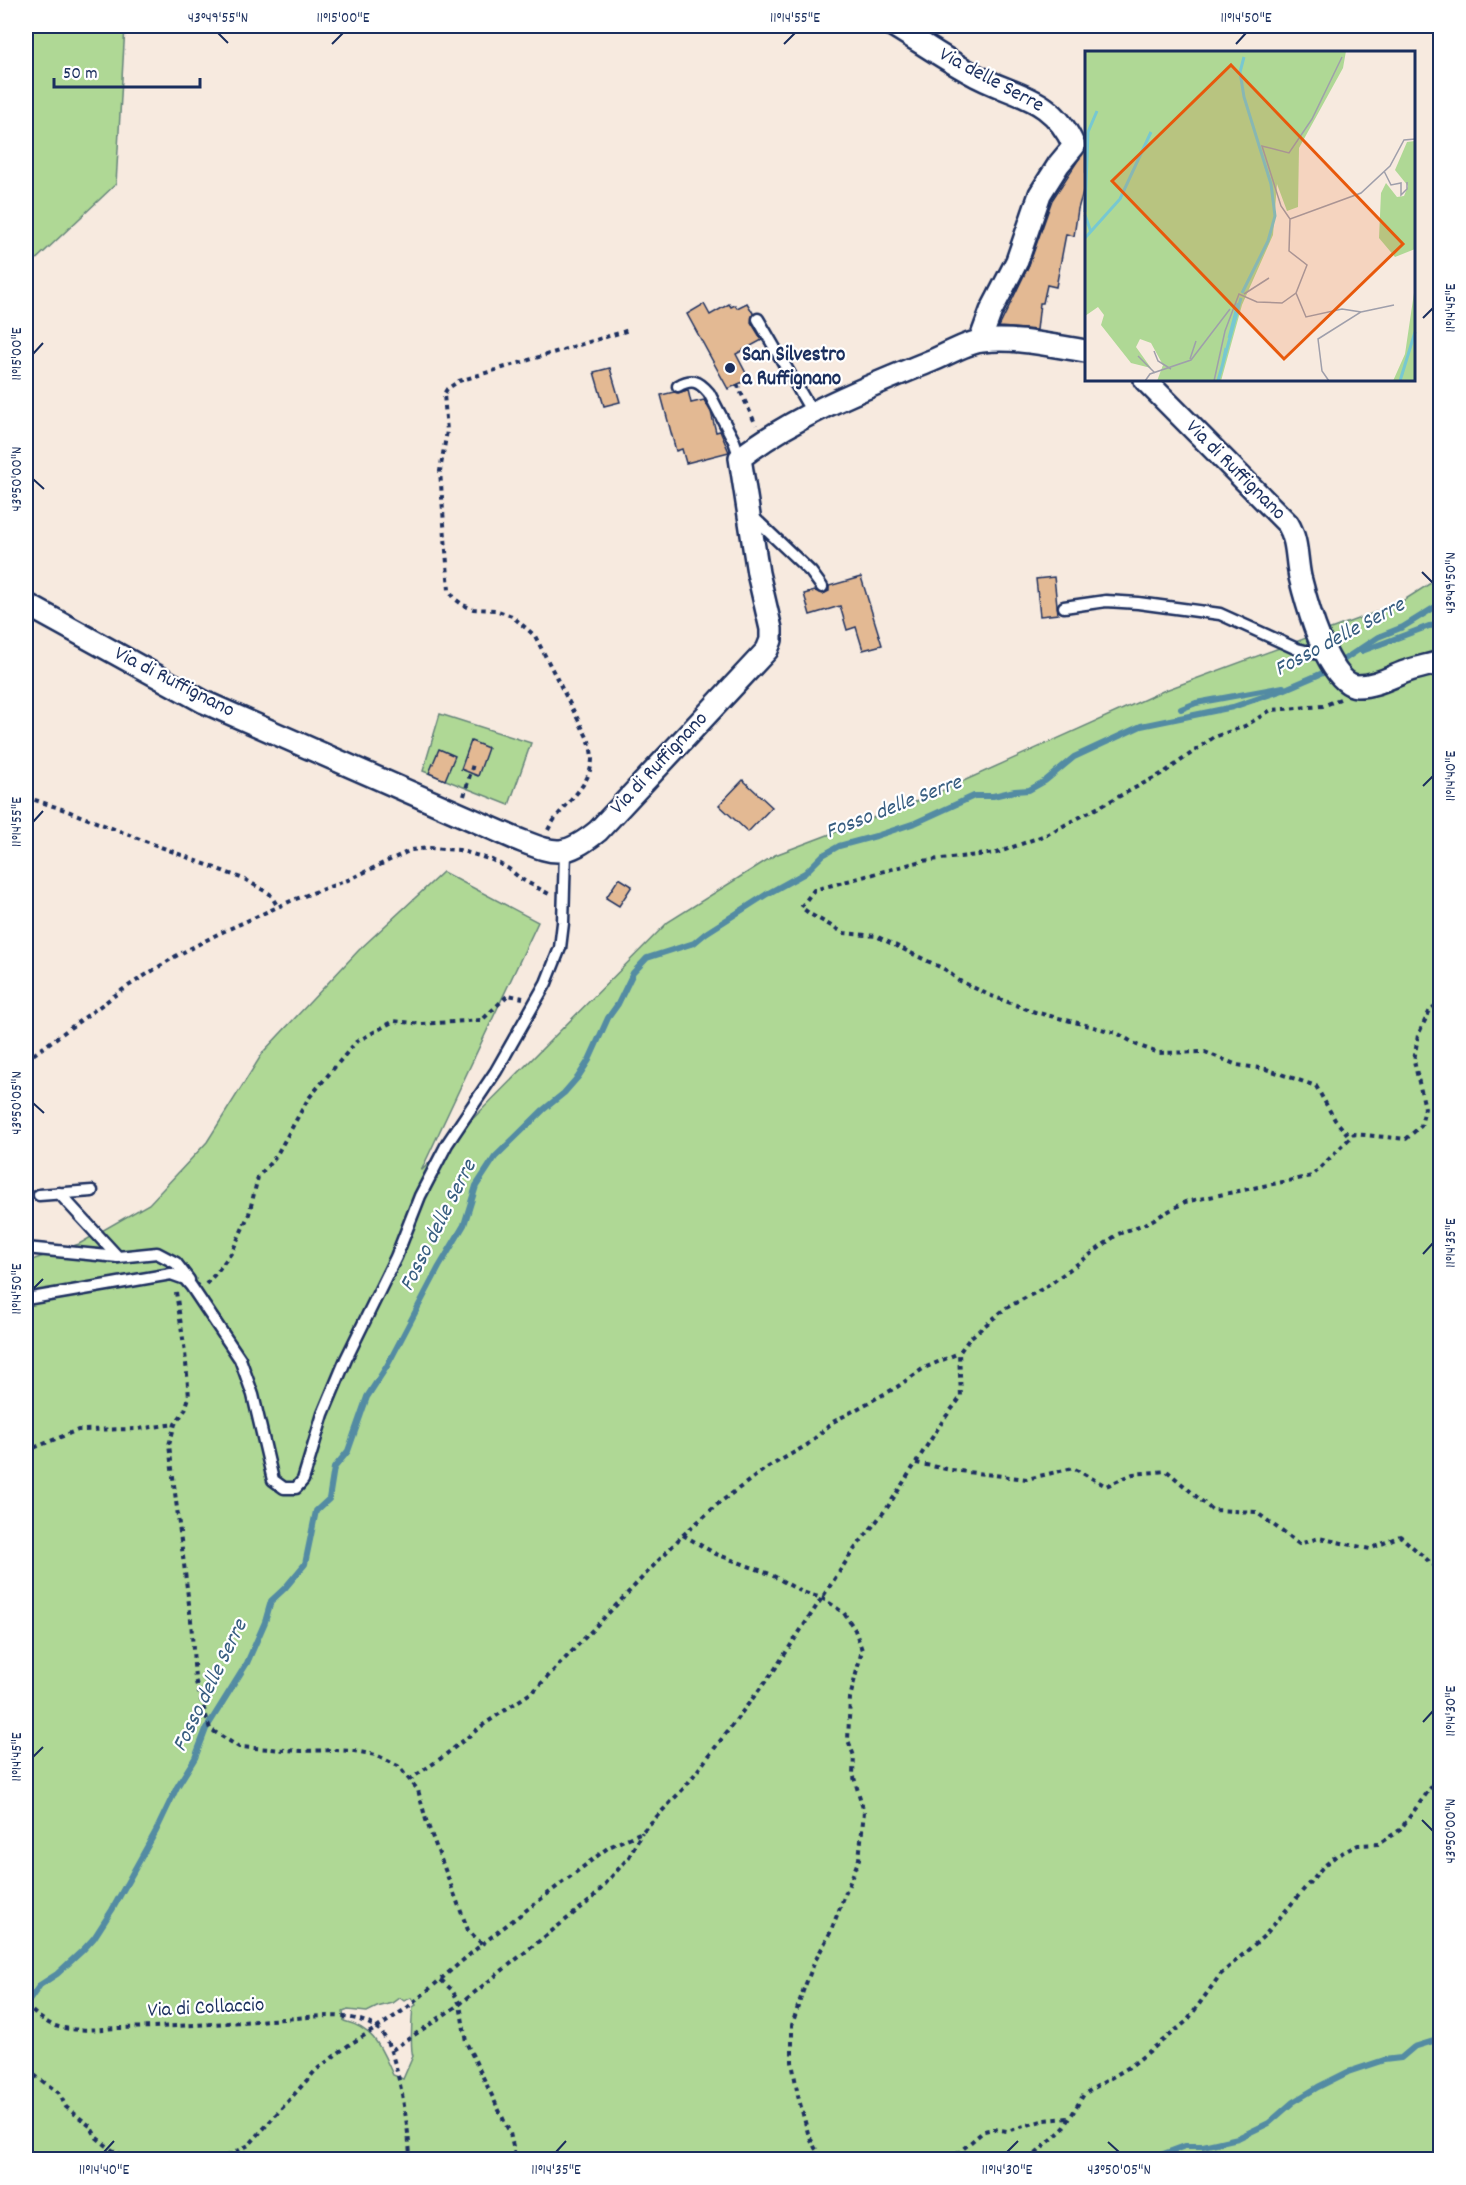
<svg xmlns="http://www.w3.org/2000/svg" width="1466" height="2185" font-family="Dekko,sans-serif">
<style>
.green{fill:#afd895;stroke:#65847a;stroke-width:1.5;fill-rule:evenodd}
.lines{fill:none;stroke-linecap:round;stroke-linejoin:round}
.stream{stroke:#528ba3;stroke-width:6}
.building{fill:#e3b993;stroke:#1b2f5e;stroke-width:1.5}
.service-casing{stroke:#1b2f5e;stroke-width:15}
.minor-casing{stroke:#1b2f5e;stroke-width:26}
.path{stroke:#1b2f5e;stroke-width:4;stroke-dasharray:4.5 4.5;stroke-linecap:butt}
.service{stroke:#fff;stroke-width:10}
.minor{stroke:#fff;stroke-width:21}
.ticks{fill:none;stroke:#1b2f5e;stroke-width:2}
.poi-dot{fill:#1b2f5e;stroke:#fff;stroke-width:2}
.labels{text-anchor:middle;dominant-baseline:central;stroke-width:4.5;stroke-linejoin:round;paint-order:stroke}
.street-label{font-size:21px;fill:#1b2f5e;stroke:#fff}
.poi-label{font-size:21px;font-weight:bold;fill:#1b2f5e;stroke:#fff;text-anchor:start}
.water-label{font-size:22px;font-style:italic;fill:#375d80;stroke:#fff}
.inset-river{fill:none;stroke:#77c8d1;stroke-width:3}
.inset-road{fill:none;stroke:#9f9fab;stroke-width:1.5}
.view{fill:#e8590c;fill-opacity:0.15;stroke:#e8590c;stroke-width:3}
.inset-edge{fill:none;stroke:#1b2f5e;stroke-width:3}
.neatline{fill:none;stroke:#1b2f5e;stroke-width:2}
.ticks-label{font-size:15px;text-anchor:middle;fill:#1b2f5e}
</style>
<rect width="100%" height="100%" fill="#f7eadf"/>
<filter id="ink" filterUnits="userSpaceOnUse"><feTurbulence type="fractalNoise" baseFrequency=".0167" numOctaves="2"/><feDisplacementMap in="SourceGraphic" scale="12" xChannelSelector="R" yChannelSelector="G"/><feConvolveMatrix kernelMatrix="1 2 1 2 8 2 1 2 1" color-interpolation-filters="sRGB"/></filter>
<g filter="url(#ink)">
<g class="green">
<path d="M26,26H125L116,184L26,269Z"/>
<path d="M1440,577V2159H26V1262L79,1244L149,1204L207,1142L264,1051L359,950L443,872L538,922L421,1171L668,922L775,855L928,797L1163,691L1398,604ZM400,1998L404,2001L411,1998L416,2005L413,2007C412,2016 410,2049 413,2056L403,2079L393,2075C381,2049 376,2029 344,2021L343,2012L348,2010L367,2012L377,2007L393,2003Z"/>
<path d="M440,714L531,743L509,805L423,771Z"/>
</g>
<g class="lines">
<g class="stream">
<path d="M1362,651L1429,626L1440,625"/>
<path d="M1181,709L1196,703L1283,687"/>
<path d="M26,2005L40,1985L57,1974L83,1950L94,1938L112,1910L156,1831L177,1787L195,1758L206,1729L247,1663L265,1622L271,1601L285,1588L305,1564L316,1511L329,1499L334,1468L348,1451L367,1397L387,1366L439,1267L464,1225L476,1186L495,1157L543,1110L564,1093L578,1077L589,1060L608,1018L618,1004L633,973L647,958L694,943L706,933L767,894L805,873L823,855L839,846L876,836L915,823L974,796H993L1015,791L1029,790L1045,781L1074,757L1141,726L1233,707L1283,690L1325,672L1378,637L1403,627L1440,604"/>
<path d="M1147,2160L1185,2146H1203L1238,2138L1269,2123L1293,2102L1318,2087L1348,2072L1384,2060L1401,2058L1414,2047L1440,2039"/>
</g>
</g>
<g class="building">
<path d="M1086,148V189L1083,192L1078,209L1074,236L1066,234L1056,287L1047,285L1043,303H1040L1037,330L999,327L1029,265L1052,200Z"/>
<path d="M747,303L753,313L751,322L762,340L736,354L749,379L728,389L687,314L704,304L710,315L729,304L731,307L735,305L737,308Z"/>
<path d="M610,368L620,402L604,406L594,372Z"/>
<path d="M688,390L691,403L704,400L711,412L716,432L720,431L729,452L686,463L682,449L676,451L661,395L674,392L678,393Z"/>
<path d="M861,577L882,645L863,650L856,627L847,630L840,606L810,615L804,594L815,591L823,594L829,591V586Z"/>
<path d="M1054,577L1058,614L1040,616L1036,579Z"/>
<path d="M471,741L488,748L478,776L461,769Z"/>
<path d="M439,749L455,756L445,780L429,773Z"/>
<path d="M743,780L772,807L748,832L719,805Z"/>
<path d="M619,878L632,886L619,906L606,898Z"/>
</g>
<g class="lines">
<defs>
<g id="service">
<path d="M758,319L813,414"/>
<path d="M678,386C692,378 699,381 709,393L734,441L740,458"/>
<path d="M751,515L811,572L822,587"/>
<path d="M1064,607L1106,601L1138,603L1220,614L1297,649L1327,656"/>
<path d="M59,1193L118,1257L157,1253L176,1263L189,1280"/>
<path d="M39,1195L92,1191"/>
<path d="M26,1248L118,1257"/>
<path d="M26,1299L171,1274L185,1279L191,1286L240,1359L253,1395L273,1480L284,1488H296L303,1480L323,1414L346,1359L396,1257L420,1196L447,1144L496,1071L546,983L560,948L563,923L565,851"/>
</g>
<g id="minor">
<path d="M894,26C919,41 943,58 969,72C1013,98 1051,93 1074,146L1059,164L1040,194L1017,261L991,311L980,341"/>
<path d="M1145,380L1288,524C1298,541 1296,558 1300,577C1306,601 1328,684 1357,686C1377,686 1392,676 1410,670C1420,667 1430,665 1440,662"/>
<path d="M26,604L204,702L514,838C554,853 562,860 598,831L767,650L771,640V629L758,573L740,458C795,415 867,387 931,361C946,355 968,342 982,341C1017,337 1052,346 1086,351"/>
</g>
</defs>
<use href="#service" class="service-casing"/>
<use href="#minor" class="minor-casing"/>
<g class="path">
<path d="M737,384L756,425"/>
<path d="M1340,699L1323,706L1271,710L1245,726L1214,737L1165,772L1048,834L997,853L922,861L814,890L801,907L810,914L844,933L876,936L946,970L958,980L989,995L1035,1012L1117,1033L1137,1045L1158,1053L1205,1052L1237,1065L1266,1069L1316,1086L1335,1120L1350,1137"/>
<path d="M464,796L473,764"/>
<path d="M26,797L65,810L246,880L270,894L278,907"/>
<path d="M548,830C560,806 591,788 592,759C592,753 590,746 589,741L535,636L512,616L495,610L473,609L463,605L455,599L449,590L440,471L447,431L444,394L447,389L459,381L629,330"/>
<path d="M26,1060L125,988L176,956L218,934L293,900L348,880L411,850L429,848L459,850L492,860L509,869L521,879L551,895"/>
<path d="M206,1284L217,1272L232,1252L249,1214L258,1177L276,1156L308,1099L356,1042L394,1021L421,1024L482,1020L508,995L523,998"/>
<path d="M176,1292L185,1352L189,1397L185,1410L175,1424L169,1445L191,1620L195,1679L210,1729L239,1747L301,1751L336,1750L354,1751L376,1755L398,1766L418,1790L426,1820L468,1930L482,1944"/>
<path d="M26,1451L78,1430L138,1429L175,1424"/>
<path d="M916,1463L951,1470L1027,1479L1073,1468L1106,1486L1133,1474L1167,1471L1212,1510L1256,1512L1299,1544L1319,1538L1370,1549L1400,1536L1432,1564L1440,1569"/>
<path d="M683,1535L716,1554L770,1574L802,1592L822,1598L844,1613L855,1630L862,1650L850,1698L848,1740L854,1756L853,1774L864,1812L859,1859L830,1933L815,1961L803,1991L792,2025V2062L798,2096L808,2133L815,2148L825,2160"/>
<path d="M409,1780L440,1759L483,1725L535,1690L683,1535L719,1503L765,1469L807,1445L833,1422L897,1387L924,1368L959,1353"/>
<path d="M441,1980L452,1990L460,2004L466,2042L510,2133L516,2160"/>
<path d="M26,2005C33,2013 45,2022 55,2026C75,2032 99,2029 119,2028C174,2027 229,2023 284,2019C313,2017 353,2010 378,2029C397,2043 410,2134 410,2160"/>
<path d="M392,2050L460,2004L592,1899L629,1857L642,1832"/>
<path d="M26,2060L30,2072L59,2093L66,2107L90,2126L97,2138L112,2150L133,2160"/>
<path d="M220,2160L249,2145L316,2070L350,2044L377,2028L407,2008L482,1944L609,1847L642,1832L685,1787L775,1669L853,1551L887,1508L944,1419L961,1397L959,1353L970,1338L1006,1308L1046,1287L1118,1234L1147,1223L1185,1202L1312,1176L1354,1134L1406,1139L1421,1126L1425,1108L1414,1061L1418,1035L1430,1010L1440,1002"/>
<path d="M845,2160L858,2154L892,2160"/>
<path d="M950,2160L984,2131L994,2129L1007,2131L1045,2120L1069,2118"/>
<path d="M1029,2160L1064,2128L1084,2094L1131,2066L1187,2021L1220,1975L1265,1935L1322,1868L1336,1856L1358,1845L1378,1844L1400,1830L1440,1775"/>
</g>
<use href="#service" class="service"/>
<use href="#minor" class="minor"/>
</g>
</g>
<path class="ticks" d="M218,33L228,43M332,44L343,33M784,44L795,33M1236,44L1246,33M1423,318L1433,308M33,354L43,343M33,479L44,489M1422,572L1433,583M1423,786L1433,776M33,822L43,811M33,1103L44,1113M1423,1254L1433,1243M33,1289L43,1279M1423,1722L1433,1711M33,1757L43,1747M1422,1820L1433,1831M1108,2142L1119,2152M104,2152L114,2141M556,2152L566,2141M1007,2152L1018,2141"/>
<circle class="poi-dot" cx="730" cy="368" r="6"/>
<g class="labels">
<g class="street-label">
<text transform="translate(991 81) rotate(28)">Via delle Serre</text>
<text transform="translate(1235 471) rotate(45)">Via di Ruffignano</text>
<text transform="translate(174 683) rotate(27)">Via di Ruffignano</text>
<text transform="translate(660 764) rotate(-47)">Via di Ruffignano</text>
<text transform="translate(206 2009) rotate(-3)">Via di Collaccio</text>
</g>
<g class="poi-label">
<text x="742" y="356">San Silvestro<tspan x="742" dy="24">a Ruffignano</tspan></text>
</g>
<g class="water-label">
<text transform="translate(1340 638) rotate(-28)">Fosso delle Serre</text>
<text transform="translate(894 808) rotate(-21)">Fosso delle Serre</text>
<text transform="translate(439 1226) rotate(-63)">Fosso delle Serre</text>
<text transform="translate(211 1686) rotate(-64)">Fosso delle Serre</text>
</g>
</g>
<g transform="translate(1085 51)">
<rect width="330" height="330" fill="#f7eadf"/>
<path d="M0,0H261L258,17L214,97L213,156L202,160L192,133L188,184L157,254L136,330H72L78,314L66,292L55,288L51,296L66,317L46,312L16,274L19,264L13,256L0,265ZM330,90V198L310,206L294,187L296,142L301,132L312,146L319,145L323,135L310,119L322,91ZM330,235V330H308L320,303Z" fill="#afd895"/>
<path class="inset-river" d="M0,161L3,81L12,60M0,164L6,181M0,187L35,148L66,81M157,242L183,190L190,165L186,133L159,46L155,21L159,6M144,287L153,252M137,316L141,297M133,330L156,247M315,330L330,281"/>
<path class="inset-road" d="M299,120L306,134L316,132V144L322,138V131M205,168L196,155L177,95L204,102L227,68L257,6M211,242L221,266L257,258L276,261L233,288L237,320L244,330M159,243L184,227M276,261L309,254M69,300L73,310L86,318M53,305L70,322M105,308L111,290M60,330L65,323L106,309L145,258M129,330L140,280L154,243L172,251L197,252L211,242L222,214L204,200L205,168L276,142L305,115L319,89L330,88"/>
<path class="view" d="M146,14L318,193L199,308L27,130Z"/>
<rect width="330" height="330" class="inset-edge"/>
</g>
<rect width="1466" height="2185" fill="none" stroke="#fff" stroke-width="66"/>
<path d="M54 78v9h146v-9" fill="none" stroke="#1b2f5e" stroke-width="3"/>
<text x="63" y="78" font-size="18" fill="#1b2f5e" stroke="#ffffff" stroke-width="4.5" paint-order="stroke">50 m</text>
<rect x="33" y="33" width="1400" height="2119" class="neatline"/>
<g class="ticks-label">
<text x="218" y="22">43°49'55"N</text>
<text x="343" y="22">11°15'00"E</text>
<text x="795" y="22">11°14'55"E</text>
<text x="1246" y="22">11°14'50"E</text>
<text transform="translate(1450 308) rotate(-90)" y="5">11°14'45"E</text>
<text transform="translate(16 354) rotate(-90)" y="5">11°15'00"E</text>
<text transform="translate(16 479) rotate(-90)" y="5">43°50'00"N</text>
<text transform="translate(1450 583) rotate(-90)" y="5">43°49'50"N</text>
<text transform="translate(1450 776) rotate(-90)" y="5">11°14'40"E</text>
<text transform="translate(16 822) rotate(-90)" y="5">11°14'55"E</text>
<text transform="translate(16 1103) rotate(-90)" y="5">43°50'05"N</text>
<text transform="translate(1450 1243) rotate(-90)" y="5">11°14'35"E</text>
<text transform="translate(16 1289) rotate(-90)" y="5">11°14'50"E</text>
<text transform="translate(1450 1711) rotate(-90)" y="5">11°14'30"E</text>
<text transform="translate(16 1757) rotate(-90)" y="5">11°14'45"E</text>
<text transform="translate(1450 1831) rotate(-90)" y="5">43°50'00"N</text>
<text x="104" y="2174">11°14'40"E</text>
<text x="556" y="2174">11°14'35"E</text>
<text x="1007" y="2174">11°14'30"E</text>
<text x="1119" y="2174">43°50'05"N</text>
</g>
</svg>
